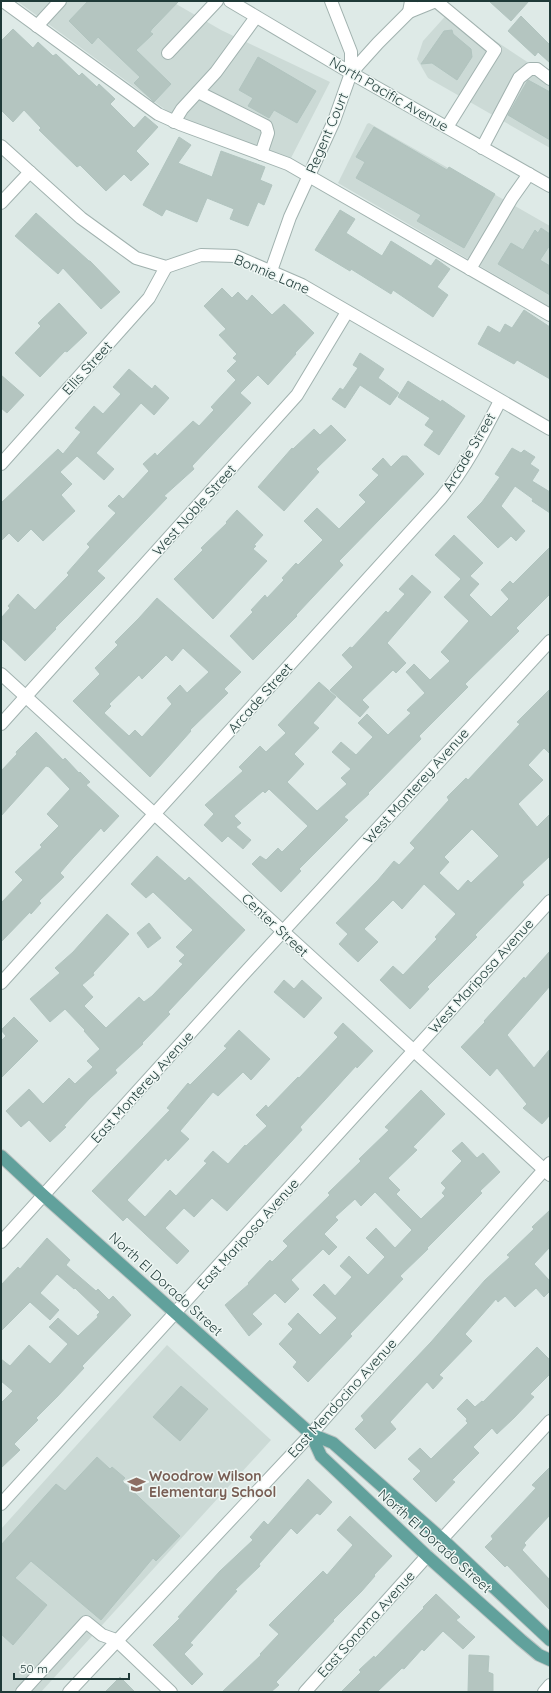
<svg xmlns="http://www.w3.org/2000/svg" width="551" height="1693" font-family="Quicksand,sans-serif">
<style>
.built{fill:#ccdad6}
.building{fill:#b4c5c0;stroke:#b1c4bf;fill-rule:evenodd}
.lines{fill:none;stroke-linecap:round;stroke-linejoin:round}
.minor-casing{stroke:#a1b2af;stroke-width:14}
.major-casing{stroke:#bcc4c3;stroke-width:14}
.minor{stroke:#fff;stroke-width:12}
.major{stroke:#61a19c;stroke-width:12}
.labels{text-anchor:middle;dominant-baseline:central;stroke-width:3;stroke-linejoin:round;paint-order:stroke}
.street-label{font-size:14px;fill:#1f3a38;stroke:#eff7f4}
.education-label{font-size:14px;font-weight:bold;fill:#785e54;stroke:#eff7f4;text-anchor:start}
</style>
<rect width="100%" height="100%" fill="#deeae7"/>
<g class="built">
<path d="M17,1H171L221,30L330,82L291,158L174,116Z"/>
<path d="M450,11L550,77V148L428,78L417,59L423,41Z"/>
<path d="M369,123L550,226V307L338,183L367,124Z"/>
<path d="M167,1345L271,1440L41,1692H1V1529Z"/>
</g>
<g class="building">
<path d="M88,1H179L152,29L150,32L153,34L136,50L171,84L154,102L134,83L140,77L98,37L92,44L69,21Z"/>
<path d="M489,1H529L511,21Z"/>
<path d="M521,16L550,45V63L538,52L535,56L508,31Z"/>
<path d="M13,29L33,48L38,42L53,56L56,54L79,76L82,73L97,87L99,84L115,99L110,104L134,128L145,116L158,127L136,151L149,164L131,181L124,174L106,191L80,165L77,167L39,130L41,128L24,110L13,122L1,110V41Z"/>
<path d="M452,30L453,34L471,49L472,57L457,80L432,63L421,64L444,31Z"/>
<path d="M258,57L316,91L297,123L274,110L269,118L248,106L253,98L239,90Z"/>
<path d="M528,80L550,92V140L508,115Z"/>
<path d="M374,127L447,170L449,167L495,194L464,248L417,221L421,215L356,178L365,162L356,157Z"/>
<path d="M179,137L191,145L178,163L212,177L221,151L265,167L260,180L272,185L264,205L258,202L248,226L230,219L234,209L207,198L197,222L166,209L162,216L143,205Z"/>
<path d="M340,210L355,219L346,233L382,256L391,241L431,266L436,259L450,269L437,287L448,295L433,317L393,290L391,294L351,269L350,271L315,250Z"/>
<path d="M36,213L89,261H90L120,292L101,309L63,268L58,274L15,236Z"/>
<path d="M541,228L550,234V245L540,260L550,266V295L498,264L511,243L523,250L535,230L538,233Z"/>
<path d="M222,288L232,298L238,292L247,301L252,295L272,315L284,304L314,333L295,353L296,354L268,385L258,375L240,393L251,403L192,466L194,469L164,496L167,498L97,571L105,578L55,628L56,629L25,661L1,638V618L10,608L8,606L18,594L35,610L69,575L67,573L90,547L87,544L116,513L108,506L119,495L123,499L149,471L143,464L155,453L157,456L193,421L199,426L214,410L211,407L236,380L227,371L237,361L233,358L237,354L219,335L226,329L204,306Z"/>
<path d="M59,303L87,333L67,352L65,351L40,377L15,353L41,326L38,323Z"/>
<path d="M524,310L550,327V379L517,360L514,364L478,344L488,326L500,333L505,324L512,328Z"/>
<path d="M360,353L384,369L378,378L399,393L390,405L360,385L345,408L332,399L340,388L343,390L358,368L353,365Z"/>
<path d="M129,369L152,389L155,385L169,398L154,415L141,403L96,453L114,469L104,480L77,456L60,472L72,484L61,495L75,511L43,541L31,529L18,542L9,533L1,541V503L58,449L63,454L81,432L75,428L94,406L103,414L121,394L113,387Z"/>
<path d="M1,375L24,395L7,413L1,408Z"/>
<path d="M408,381L441,402L442,400L465,416L439,455L424,445L434,431L425,425L430,418L398,397Z"/>
<path d="M331,425L346,440L316,469L319,472L284,511L258,487L292,448L293,449L314,429L320,435Z"/>
<path d="M512,448L521,453L524,450L535,457L530,464L539,470L532,481L550,492V513L532,501L533,499L515,486L501,506L525,531L516,541L511,536L498,548L467,517L482,502L500,477L495,474Z"/>
<path d="M402,456H407L424,474L339,561L343,565L296,615L297,616L253,660L230,636L253,612L251,610L265,595L267,598L284,580L282,578L296,563L298,565L323,540L304,521L317,508L339,529L366,502L359,495L379,475L372,469L383,458L391,467Z"/>
<path d="M237,510L263,535L254,545L256,546L253,549L267,561L213,619L174,579L203,550L201,548L227,523L226,522Z"/>
<path d="M454,535L483,563L470,576L479,584L469,595L491,617L509,599L501,590L510,581L513,584L550,547V594L516,628L519,631L465,684L468,687L419,736L421,739L368,793L369,794L344,817L348,820L299,869L301,871L281,892L252,864L260,856L266,860L278,848L282,852L308,826L269,789L265,793L263,791L234,816L241,823L236,827L251,840L243,849L228,836L222,842L204,825L214,814L205,805L243,771L239,767L260,746L266,752L286,733L278,725L319,682L336,697L313,723L319,728L294,754L304,764L287,782L317,811L347,784L341,778L351,769L332,752L341,742L356,755L373,737L358,723L367,714L388,735L411,713L407,710L425,693L406,672L414,664L430,680L450,661L441,652L469,621L444,597L461,579L435,555Z"/>
<path d="M412,575L431,592L387,643L406,663L396,673L393,670L362,700L369,707L360,717L330,690L353,667L342,655L350,647L352,648L386,611L388,613L405,594L399,589Z"/>
<path d="M157,598L241,672L224,689L228,693L190,730L191,731L150,777L73,701L100,674L95,668L118,645L115,642L139,618ZM183,648L209,672L187,693L180,685L167,698L172,704L142,737L135,730L129,736L104,713L111,706L109,704L139,675L142,679L166,655L172,661Z"/>
<path d="M550,689V754L544,748L528,765L543,780L518,804L537,827L550,814V856L522,882L524,885L475,935L477,937L427,987L429,989L410,1009L380,980L393,966L403,975L437,939L435,937L456,914L424,884L402,909L393,900L364,929L378,942L358,962L339,944L348,934L336,923L378,880L394,861L399,865L415,848L410,843L449,800L447,797L466,778L468,780L520,724L517,722ZM472,829L499,856L471,883L468,880L458,891L439,873L449,862L444,857Z"/>
<path d="M36,732L63,760L65,758L79,773L80,772L90,782L86,785L119,816L104,832L101,828L73,858L60,873L64,877L39,901L41,903L31,914L30,912L1,942V903L23,880L15,872L42,847L40,845L59,826L47,814L70,789L49,767L46,766L1,816V771L17,754L16,752Z"/>
<path d="M157,856L185,881L189,877L245,930L168,1012L170,1014L142,1043L143,1044L115,1070L117,1073L90,1098L64,1126L66,1127L50,1142L29,1120L21,1127L6,1111L29,1089L43,1104L69,1078L75,1084L93,1067L87,1061L100,1049L84,1031L85,1030L65,1009L50,1022L30,999L60,973L55,968L73,952L107,914L129,934L93,973L94,975L82,985L93,997L84,1006L106,1028L139,997L144,1002L152,996L183,964L179,961L185,955L176,947L193,930L153,892L146,898L131,884Z"/>
<path d="M149,923L161,938L148,948L137,933Z"/>
<path d="M550,951V986L507,1035L534,1068L550,1049V1115L542,1124L523,1108L527,1104L497,1068L490,1076L461,1047L485,1022L484,1021L524,977L525,979Z"/>
<path d="M284,980L294,989L302,980L322,998L304,1018L274,992Z"/>
<path d="M14,1017L38,1041L1,1078V1041L6,1036L1,1030Z"/>
<path d="M343,1023L373,1051L357,1068L356,1066L324,1101L300,1127L302,1130L227,1211L212,1198L194,1217L184,1208L165,1228L189,1251L177,1264L127,1217L123,1221L92,1191L170,1110L167,1108L188,1083L190,1085L227,1048L224,1046L239,1030L270,1059L251,1080L243,1072L218,1096L213,1092L180,1131L189,1139L168,1161L166,1158L127,1200L145,1217L170,1190L176,1196L207,1163L204,1161L213,1151L228,1164L245,1145L246,1146L267,1126L256,1115L266,1105L268,1108L298,1077L299,1078L338,1037L334,1033Z"/>
<path d="M421,1090L445,1114L413,1147L417,1150L388,1178L400,1190L396,1194L421,1219L445,1196L442,1193L446,1188L441,1183L462,1161L452,1151L462,1142L477,1158L483,1153L500,1172L480,1191L482,1193L427,1248L428,1249L400,1276L403,1279L350,1334L352,1336L308,1382L293,1367L297,1362L279,1344L293,1329L288,1324L298,1313L320,1335L337,1318L313,1295L324,1284L335,1296L352,1277L340,1266L349,1256L368,1275L385,1257L366,1238L376,1228L395,1248L412,1230L375,1192L361,1206L355,1199L335,1217L338,1220L324,1234L337,1247L329,1255L323,1249L291,1280L299,1289L285,1303L275,1293L252,1314L262,1324L249,1336L225,1305L249,1284L248,1283L270,1260L272,1262L288,1246L283,1241L330,1195L328,1193L361,1161L359,1159L389,1130L385,1127Z"/>
<path d="M550,1210V1247L534,1264L550,1281V1291L544,1297L536,1288L515,1307L505,1296L498,1302L496,1299L465,1334L472,1341L439,1375L443,1378L433,1389L427,1382L390,1422L396,1429L375,1449L355,1429L364,1420L361,1416L431,1342L485,1280L510,1257L507,1255L534,1229L532,1227Z"/>
<path d="M47,1238L70,1260L66,1265L96,1291L98,1289L109,1300L113,1296L131,1315L82,1366L84,1368L57,1397L36,1418L38,1420L14,1444L20,1450L1,1468V1403L13,1391L1,1381V1359L10,1366L29,1345L50,1364L68,1344L49,1327L58,1318L78,1336L98,1317L97,1315L100,1312L75,1288L74,1289L57,1274L40,1293L59,1310L50,1320L30,1302L1,1331V1285L18,1267L20,1269Z"/>
<path d="M537,1347L550,1360V1374L530,1394L534,1397L514,1418L497,1434L492,1428L473,1447L479,1453L452,1480L455,1482L436,1502L413,1479L421,1471L408,1459L420,1448L431,1459L468,1423L466,1421L467,1419L457,1409L467,1399L475,1407L482,1401L483,1402Z"/>
<path d="M181,1386L208,1409L180,1441L153,1417Z"/>
<path d="M97,1457L110,1469L112,1467L125,1478L122,1481L180,1536L156,1561L153,1558L101,1620L31,1561L15,1578L47,1605L13,1645L1,1634V1545L56,1484L65,1491Z"/>
<path d="M550,1467V1515L524,1543L526,1545L522,1550L550,1580V1610L507,1565L505,1567L485,1547L493,1539L491,1536L536,1488L532,1485Z"/>
<path d="M308,1479L332,1502L320,1515L317,1513L297,1534L291,1528L259,1564L260,1566L235,1590L237,1591L190,1643L193,1645L184,1654L203,1674L192,1685L153,1645L180,1618L178,1617L220,1571L253,1540L250,1537L264,1521L268,1525Z"/>
<path d="M350,1516L392,1556L374,1575L375,1576L361,1592L333,1620L334,1621L276,1682L279,1685L271,1692H222L261,1655L260,1654L279,1634L269,1625L323,1571L327,1575L353,1545L337,1530Z"/>
<path d="M436,1594L460,1617L456,1620L475,1637L463,1649L443,1631L424,1651L422,1649L404,1669L402,1668L377,1692H341L361,1672L359,1670L374,1656L375,1658L424,1608L423,1607Z"/>
<path d="M469,1655L489,1656L488,1672L493,1674V1692H468Z"/>
<path d="M120,1677L135,1692H105Z"/>
</g>
<g class="lines">
<defs>
<g id="minor">
<path d="M3,1L158,114L180,124L288,164L550,315"/>
<path d="M230,1L351,73L550,186"/>
<path d="M331,1L351,52V73"/>
<path d="M411,1L409,12L436,1"/>
<path d="M436,1L495,50L447,127"/>
<path d="M37,26L60,1"/>
<path d="M168,53L217,1"/>
<path d="M198,92L266,126L268,133L261,154"/>
<path d="M174,122L182,109L216,72L256,17"/>
<path d="M1,146L81,218L136,258L166,267L201,255L235,256L302,285L550,429"/>
<path d="M482,148L519,78L530,69H537L550,79"/>
<path d="M1,203L30,172"/>
<path d="M470,269L512,198L529,174"/>
<path d="M271,271L290,217L334,121L351,73L378,43L409,12"/>
<path d="M1,464L149,298L166,267"/>
<path d="M1,674L550,1175"/>
<path d="M1,724L297,395L347,312"/>
<path d="M1,983L441,498C465,469 483,434 500,401"/>
<path d="M1,1242L241,977L550,641"/>
<path d="M1,1504L550,901"/>
<path d="M442,1539L550,1421"/>
<path d="M22,1692L86,1622L102,1635L116,1640L171,1692"/>
<path d="M69,1692L311,1434L550,1163"/>
<path d="M305,1692L427,1556"/>
<path d="M544,1692L550,1685"/>
</g>
<g id="major">
<path d="M1,1156L43,1195L311,1434L333,1443L442,1539L550,1640"/>
<path d="M311,1434L321,1456L427,1556L521,1640L539,1655L550,1660"/>
</g>
</defs>
<use href="#minor" class="minor-casing"/>
<use href="#major" class="major-casing"/>
<use href="#minor" class="minor"/>
<use href="#major" class="major"/>
</g>
<defs>
<symbol id="school-bare" viewBox="-9 -9 18 18"><path d="M0-5L7-2L0 1L-7-2ZM-4 1L0 2.5L4 1V4Q0 6-4 4Z" fill="#8d6e63" stroke="#eff7f4" stroke-width="2.5" paint-order="stroke"/></symbol>
</defs>
<g fill-rule="evenodd">
<use href="#school-bare" x="124" y="1472" width="25" height="25"/>
</g>
<g class="labels">
<g class="street-label">
<text transform="translate(389 94) rotate(30)">North Pacific Avenue</text>
<text transform="translate(327 133) rotate(-67)">Regent Court</text>
<text transform="translate(272 274) rotate(23)">Bonnie Lane</text>
<text transform="translate(87 368) rotate(-48)">Ellis Street</text>
<text transform="translate(469 452) rotate(-59)">Arcade Street</text>
<text transform="translate(194 510) rotate(-48)">West Noble Street</text>
<text transform="translate(260 698) rotate(-48)">Arcade Street</text>
<text transform="translate(416 786) rotate(-48)">West Monterey Avenue</text>
<text transform="translate(275 925) rotate(43)">Center Street</text>
<text transform="translate(481 976) rotate(-48)">West Mariposa Avenue</text>
<text transform="translate(142 1087) rotate(-48)">East Monterey Avenue</text>
<text transform="translate(248 1234) rotate(-48)">East Mariposa Avenue</text>
<text transform="translate(166 1284) rotate(42)">North El Dorado Street</text>
<text transform="translate(342 1398) rotate(-48)">East Mendocino Avenue</text>
<text transform="translate(435 1541) rotate(42)">North El Dorado Street</text>
<text transform="translate(366 1624) rotate(-48)">East Sonoma Avenue</text>
</g>
<g class="education-label">
<text x="149" y="1476">Woodrow Wilson<tspan x="149" dy="16">Elementary School</tspan></text>
</g>
</g>
<rect width="551" height="1693" fill="none" stroke="#1f3a38" stroke-width="4"/>
<path d="M14 1673v6h115v-6" fill="none" stroke="#1f3a38" stroke-width="2"/>
<text x="20" y="1673" font-size="12" fill="#1f3a38" stroke="#eff7f4" stroke-width="3" paint-order="stroke">50 m</text>
</svg>
